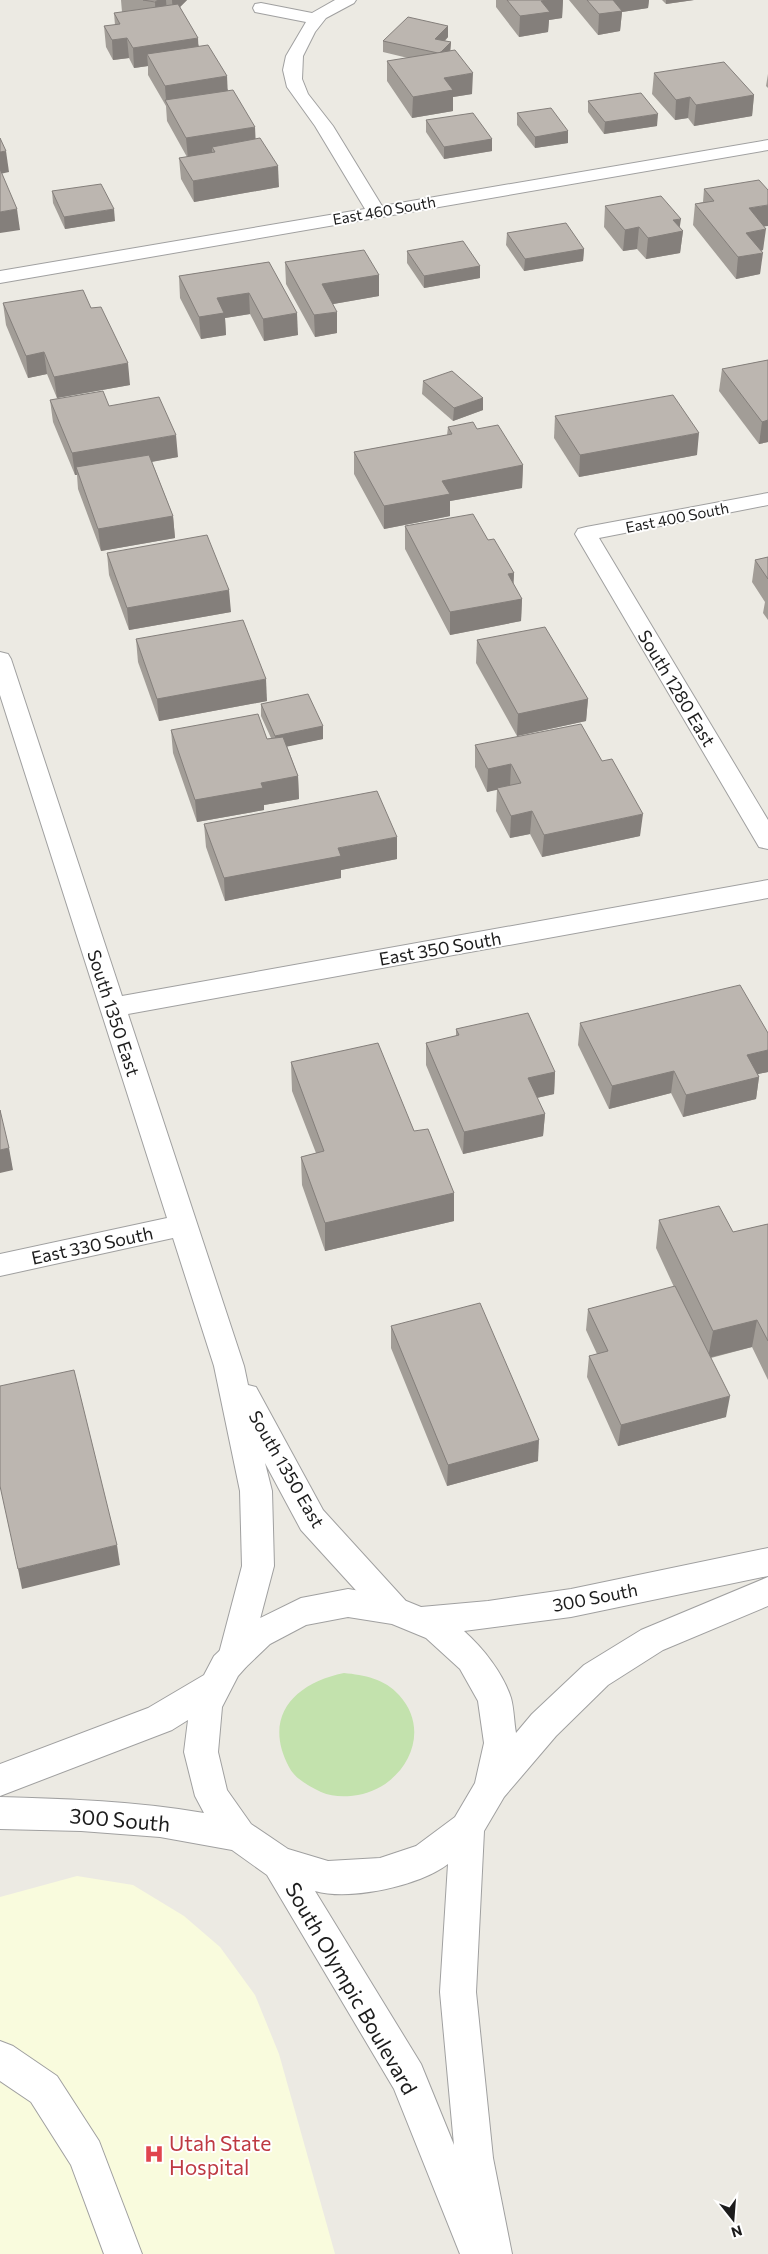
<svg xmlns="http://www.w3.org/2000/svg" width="768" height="2254" font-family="Commissioner,sans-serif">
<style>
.education{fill:#f9fbdd}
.grass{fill:#c3e2ad}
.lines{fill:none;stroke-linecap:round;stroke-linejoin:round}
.service-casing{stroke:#a0a0a0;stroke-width:2}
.minor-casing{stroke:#a0a0a0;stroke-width:2}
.tertiary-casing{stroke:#a0a0a0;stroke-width:2}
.service{fill:#fff;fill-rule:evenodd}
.minor{fill:#fff;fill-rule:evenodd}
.tertiary{fill:#fff;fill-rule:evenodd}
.wall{fill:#a29d97}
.shaded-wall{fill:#847f7b}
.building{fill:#bcb6b0;stroke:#847f7b}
.labels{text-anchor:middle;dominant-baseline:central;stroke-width:4;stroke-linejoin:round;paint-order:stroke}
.far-street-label{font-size:15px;fill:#1c1c1c;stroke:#fff}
.street-label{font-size:18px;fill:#1c1c1c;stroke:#fff}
.near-street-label{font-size:21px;fill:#1c1c1c;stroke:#fff}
.near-health-label{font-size:21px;fill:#be3a42;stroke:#fff;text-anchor:start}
</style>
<rect width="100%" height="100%" fill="#eceae3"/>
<path class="education" d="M77,1876L133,1885L184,1916L220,1947L255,1995L279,2054L335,2254H0V1897Z"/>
<path class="grass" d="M344,1673C364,1675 385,1679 399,1695C434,1733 404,1787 358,1795C346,1797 332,1797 321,1792C309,1786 295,1779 289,1767C262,1716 295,1683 344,1673Z"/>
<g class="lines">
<defs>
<path id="service" d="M0,2041L13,2046L57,2076L99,2141L142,2254H104L71,2165L31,2102L0,2081Z"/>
<g id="minor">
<path d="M335,0H356L354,3L326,18L315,32L303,56L302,79L308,94L333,126L382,206L768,140V150L0,283V271L365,209L315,126L287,87L283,70L286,56L306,22L255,12L253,8L255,4L261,3L312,13Z"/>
<path d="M768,493V505L599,538L768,820V849L759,847L575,534L578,529L586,527Z"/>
<path d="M0,652L8,654L11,659L122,996L768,880V898L128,1014L244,1366L248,1385L256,1387L323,1510L405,1600L410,1610L405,1620L394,1624L383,1620L301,1530L265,1463L272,1491L274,1566L250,1657L246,1667L234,1672L222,1667L218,1657L242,1566L240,1491L214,1366L173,1238L0,1276V1254L167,1218L0,695Z"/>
</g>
<path id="tertiary" d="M768,1548V1576L571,1617L464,1631C483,1648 503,1673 511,1698C514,1709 514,1722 516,1733L532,1714L584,1665L641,1630L768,1577V1606L663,1650L608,1685L556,1736L504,1797L484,1831L476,1992L493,2158L512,2254H460L394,2089L267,1875L232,1850L160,1837L81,1831L0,1829V1797C68,1799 136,1801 204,1813L195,1796L184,1752L188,1720L172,1730L0,1796V1764L148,1708L204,1675L214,1656L248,1624L301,1598L348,1589L394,1596L421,1607L488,1601L571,1589ZM348,1617L392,1624L426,1638L460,1669L478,1701L484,1743L475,1783L455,1817L416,1846L380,1858L328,1861L288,1849L251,1824L227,1790L218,1752L222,1707L238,1676L246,1667L270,1644L306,1625ZM448,1864L440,1992L454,2145L421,2064L315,1891C350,1901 419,1886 448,1864Z"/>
</defs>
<use href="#service" class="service-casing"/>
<use href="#minor" class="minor-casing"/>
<use href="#tertiary" class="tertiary-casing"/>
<use href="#service" class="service"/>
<use href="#minor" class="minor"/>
<use href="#tertiary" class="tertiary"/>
</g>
<g class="wall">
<path d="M121,0H187L180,7L199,46L228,90L255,139L279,187L194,202L181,179L179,158L187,157L167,121L166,106L148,75V66L134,68L129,58L113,60L106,47L104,26L115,25L114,13L122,12Z"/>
<path d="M496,0H563L562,18L549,20L548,32L519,37L496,7Z"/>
<path d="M569,0H649L648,8L622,12L620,31L598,35Z"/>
<path d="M662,0H694L666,4Z"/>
<path d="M448,26V37L445,41L451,42L450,51L472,94L453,97V111L412,118L387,81V61L408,58L383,52V41Z"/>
<path d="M654,73L754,95L752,116L694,126L688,118L675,120L652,94Z"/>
<path d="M768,74V88L766,86Z"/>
<path d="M588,101L657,126L604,134L588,112Z"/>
<path d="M517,113L568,131V143L535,148L517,125Z"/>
<path d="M426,120L492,139V151L444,159L426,132Z"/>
<path d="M704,189L764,227L763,250L761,251L760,274L736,279L693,225L695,204L703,202Z"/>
<path d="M52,191L115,221L65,229L53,203Z"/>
<path d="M605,206L680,228L683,231L680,253L646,259L637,249L623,251L604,227Z"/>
<path d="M507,233L584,249L583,261L524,271L506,245Z"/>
<path d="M407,251L480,266V278L424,288L407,263Z"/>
<path d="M269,262L298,335L264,341L250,314L225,318L226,335L201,339L180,298L179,276Z"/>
<path d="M285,262L379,275V296L333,304L337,333L315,337L286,284Z"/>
<path d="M3,303L91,308L130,385L57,398L47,374L28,378L6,325Z"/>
<path d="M768,360V442L759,444L719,391L722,369Z"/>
<path d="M423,381L483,398V410L453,421L422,394Z"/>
<path d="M50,400L109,406L178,457L152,462L173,516L175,538L101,551L78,489L77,475H75L53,422Z"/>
<path d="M555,416L697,455L579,477L554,438Z"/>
<path d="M448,427L477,429L523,465L522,488L450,501V516L384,529L354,474V452L447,435Z"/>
<path d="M405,526L488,540L514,573L513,584L522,599L521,621L450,635L405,549Z"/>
<path d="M107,553L231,612L129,630L109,575Z"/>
<path d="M768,557V620L763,613L765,602L752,582L755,560Z"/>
<path d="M136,639L267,701L159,721L138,662Z"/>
<path d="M477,640L588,699L586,721L517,736L476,663Z"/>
<path d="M261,704L323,726V739L287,746L298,776L299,799L264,805V810L197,822L173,753L171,730L267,739L271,738L261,716Z"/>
<path d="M475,745L640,836L542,857L530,834L510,838L496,811L497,789L487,792L475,767Z"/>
<path d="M204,824L397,859L341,870V878L225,901L206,847Z"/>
<path d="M580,1023L768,1033V1072L758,1074L759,1077L756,1099L683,1117L671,1093L609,1109L578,1045Z"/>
<path d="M456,1029L555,1072L554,1094L537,1098L545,1114L543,1136L463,1154L426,1065V1043L456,1036Z"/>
<path d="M291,1062L414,1131L454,1193V1221L325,1251L302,1185L301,1157L316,1153L292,1091Z"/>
<path d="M659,1220L733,1232L768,1224V1380L752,1347L711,1358L726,1417L618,1446L587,1377L589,1356L597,1354L586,1330L588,1309L674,1287L656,1248Z"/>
<path d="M391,1326L538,1461L447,1486L391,1348Z"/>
</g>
<g class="shaded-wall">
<path d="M158,0H166L167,13L156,23L155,2Z"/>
<path d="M172,0H187L173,14Z"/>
<path d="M547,0H563L562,18L549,20L548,32L519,37L520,16L541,1Z"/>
<path d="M607,0H649L648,8L622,12L620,31L598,35L599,14Z"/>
<path d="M666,0H694L666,4Z"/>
<path d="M448,26V37L435,50V39Z"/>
<path d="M127,38L129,58L113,60L112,40Z"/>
<path d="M198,38L199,58L147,54L148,66L134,68L133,48Z"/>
<path d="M451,42L450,54L440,53Z"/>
<path d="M473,73L472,94L453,97V111L412,118L413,97L444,78Z"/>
<path d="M227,76L228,97L166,100L165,86Z"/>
<path d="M754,95L752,116L694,126L696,105Z"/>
<path d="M690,97L688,118L675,120L676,100Z"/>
<path d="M658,114L657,126L604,134L605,122Z"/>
<path d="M255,127L256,148L215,152L212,147V155L188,159L186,138Z"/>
<path d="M568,131V143L535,148V137Z"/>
<path d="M492,139V151L444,159V147Z"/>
<path d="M6,151L9,172L0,174V152Z"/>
<path d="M278,166L279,187L194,202L193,181Z"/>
<path d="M768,205V226L746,229L749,208Z"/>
<path d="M17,209L20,230L0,233V212Z"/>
<path d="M114,209L115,221L65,229L64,217Z"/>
<path d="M681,219L679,232L683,231L680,253L646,259L648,238L673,220Z"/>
<path d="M639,227L637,249L623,251L625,230Z"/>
<path d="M766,229L763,250L743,254L746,233Z"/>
<path d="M584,249L583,261L524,271L525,259Z"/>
<path d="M763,253L760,274L736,279L738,257Z"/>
<path d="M480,266V278L424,288V276Z"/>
<path d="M379,275V296L322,306V284Z"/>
<path d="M249,293L250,314L225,318L226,335L201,339L199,317L217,298Z"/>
<path d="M337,312V333L315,337L314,315Z"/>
<path d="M297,313L298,335L264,341L263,319Z"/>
<path d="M44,352L47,374L28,378L26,356Z"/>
<path d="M128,363L130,385L57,398L54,377Z"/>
<path d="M483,398V410L453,421L454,408Z"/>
<path d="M768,420V442L759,444L762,422Z"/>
<path d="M699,433L697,455L579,477L580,455Z"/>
<path d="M176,435L178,457L78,475L76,467L77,475H75L72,453Z"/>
<path d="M523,465L522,488L450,501V516L384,529V506L442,481Z"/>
<path d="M173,516L175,538L101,551L98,529Z"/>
<path d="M514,573L513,596L508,574Z"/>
<path d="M229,590L231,612L129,630L127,608Z"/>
<path d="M522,599L521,621L450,635V612Z"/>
<path d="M266,679L267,701L159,721L157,699Z"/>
<path d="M588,699L586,721L517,736L518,714Z"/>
<path d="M323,726V739L276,749L275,736Z"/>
<path d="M511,764L510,787L487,792L488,769Z"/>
<path d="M298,776L299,799L264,805V810L197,822L195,800L261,783Z"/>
<path d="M532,811L530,834L510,838L511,816Z"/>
<path d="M643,814L640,836L542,857L544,835Z"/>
<path d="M397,837V859L341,870V878L225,901L224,878L338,848Z"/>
<path d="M768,1050V1072L744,1077L747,1055Z"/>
<path d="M674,1071L671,1093L609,1109L612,1086Z"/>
<path d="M555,1072L554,1094L527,1100L528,1078Z"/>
<path d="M759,1077L756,1099L683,1117L686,1095Z"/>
<path d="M545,1114L543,1136L463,1154L464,1132Z"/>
<path d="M9,1148L13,1170L0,1173V1150Z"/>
<path d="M454,1193V1221L325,1251V1223Z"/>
<path d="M757,1320L752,1347L708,1358L713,1331Z"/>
<path d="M730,1396L726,1417L618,1446L621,1425Z"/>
<path d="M539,1440L538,1461L447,1486L448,1465Z"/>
<path d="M117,1545L120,1565L22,1589L18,1569Z"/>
</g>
<g class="building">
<path d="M143,0H158L155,2Z"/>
<path d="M507,0H547L541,1L550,12L520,16Z"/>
<path d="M587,0H613L622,11L599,14Z"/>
<path d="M178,4L198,38L133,48L127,38L112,40L104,26L120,24L114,13Z"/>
<path d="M408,17L448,26L435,39L451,42L441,52L438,53L383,41Z"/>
<path d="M208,45L227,76L165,86L147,54Z"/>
<path d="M455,50L473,73L444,78L453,90L413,97L387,61Z"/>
<path d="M724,62L754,95L696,105L690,97L676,100L654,73Z"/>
<path d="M233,90L255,127L186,138L165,100Z"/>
<path d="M641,93L658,114L605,122L588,101Z"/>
<path d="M551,108L568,131L535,137L517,113Z"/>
<path d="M473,113L492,139L444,147L426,120Z"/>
<path d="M0,138L6,151L0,152Z"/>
<path d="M260,138L278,166L193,181L179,158L215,152L212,147Z"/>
<path d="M0,169L17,209L0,212Z"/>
<path d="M759,180L768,190V205L749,208L766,229L746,233L763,253L738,257L695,204L714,201L704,189Z"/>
<path d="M101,184L114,209L64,217L52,191Z"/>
<path d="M661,196L681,219L673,220L683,231L648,238L639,227L625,230L605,206Z"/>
<path d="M566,223L584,249L525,259L507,233Z"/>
<path d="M463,241L480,266L424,276L407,251Z"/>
<path d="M364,250L379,275L322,284L337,312L314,315L285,262Z"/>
<path d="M269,262L297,313L263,319L249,293L217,298L224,313L199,317L179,276Z"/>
<path d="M83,290L91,308L101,307L128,363L54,377L44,352L26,356L3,303Z"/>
<path d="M768,360V420L762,422L722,369Z"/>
<path d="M452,371L483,398L454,408L423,381Z"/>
<path d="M103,391L109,406L159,397L176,435L72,453L50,400Z"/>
<path d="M673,395L699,433L580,455L555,416Z"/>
<path d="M473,422L477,429L498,425L523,465L442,481L450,494L384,506L354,452L452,434L448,427Z"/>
<path d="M149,455L173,516L98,529L76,467Z"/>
<path d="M473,514L488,540L494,539L514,573L508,574L522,599L450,612L405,526Z"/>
<path d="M207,535L229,590L127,608L107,553Z"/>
<path d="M768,557V579L755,560Z"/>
<path d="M243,620L266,679L157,699L136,639Z"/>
<path d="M545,627L588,699L518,714L477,640Z"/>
<path d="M308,694L323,726L275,736L261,704Z"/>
<path d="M258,714L267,739L283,737L298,776L261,783L263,788L195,800L171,730Z"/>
<path d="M581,724L602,761L612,759L643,814L544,835L532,811L511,816L497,788L521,783L511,764L488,769L475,745Z"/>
<path d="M377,791L397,837L338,848L341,856L224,878L204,824Z"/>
<path d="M740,985L768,1033V1050L747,1055L759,1077L686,1095L674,1071L612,1086L580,1023Z"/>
<path d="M528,1013L555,1072L528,1078L545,1114L464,1132L426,1043L459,1035L456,1029Z"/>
<path d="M378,1043L414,1131L428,1129L454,1193L325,1223L301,1157L324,1151L291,1062Z"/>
<path d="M0,1110L9,1148L0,1150Z"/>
<path d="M719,1206L733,1232L768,1224V1341L757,1320L713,1331L659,1220Z"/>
<path d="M675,1286L730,1396L621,1425L589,1356L608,1351L588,1309Z"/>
<path d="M480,1303L539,1440L448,1465L391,1326Z"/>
<path d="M74,1370L117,1545L18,1569L0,1486V1386Z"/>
</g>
<defs>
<symbol id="hospital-bare" viewBox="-9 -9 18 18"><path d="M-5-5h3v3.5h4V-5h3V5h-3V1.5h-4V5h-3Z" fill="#e0444e" stroke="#fff" stroke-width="2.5" paint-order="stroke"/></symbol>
</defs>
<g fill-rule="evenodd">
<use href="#hospital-bare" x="140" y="2140" width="28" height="28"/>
</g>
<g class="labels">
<g class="far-street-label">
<text transform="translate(384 210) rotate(-10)">East 460 South</text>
<text transform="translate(677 517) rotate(-11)">East 400 South</text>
</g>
<g class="street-label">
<text transform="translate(677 688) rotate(59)">South 1280 East</text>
<text transform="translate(440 948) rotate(-10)">East 350 South</text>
<text transform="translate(114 1013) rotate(72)">South 1350 East</text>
<text transform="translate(92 1245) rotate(-12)">East 330 South</text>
<text transform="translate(287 1469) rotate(60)">South 1350 East</text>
<text transform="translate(595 1597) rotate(-11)">300 South</text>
</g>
<g class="near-street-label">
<text transform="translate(120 1819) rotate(5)">300 South</text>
<text transform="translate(352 1988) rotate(60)">South Olympic Boulevard</text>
</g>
<g class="near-health-label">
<text x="169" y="2142">Utah State<tspan x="169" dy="24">Hospital</tspan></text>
</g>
</g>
<g transform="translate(733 2219) rotate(163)" stroke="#ffffff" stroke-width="4" paint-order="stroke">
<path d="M0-4L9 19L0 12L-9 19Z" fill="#1c1c1c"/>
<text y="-8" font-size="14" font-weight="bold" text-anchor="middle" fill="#1c1c1c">N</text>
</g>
</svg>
